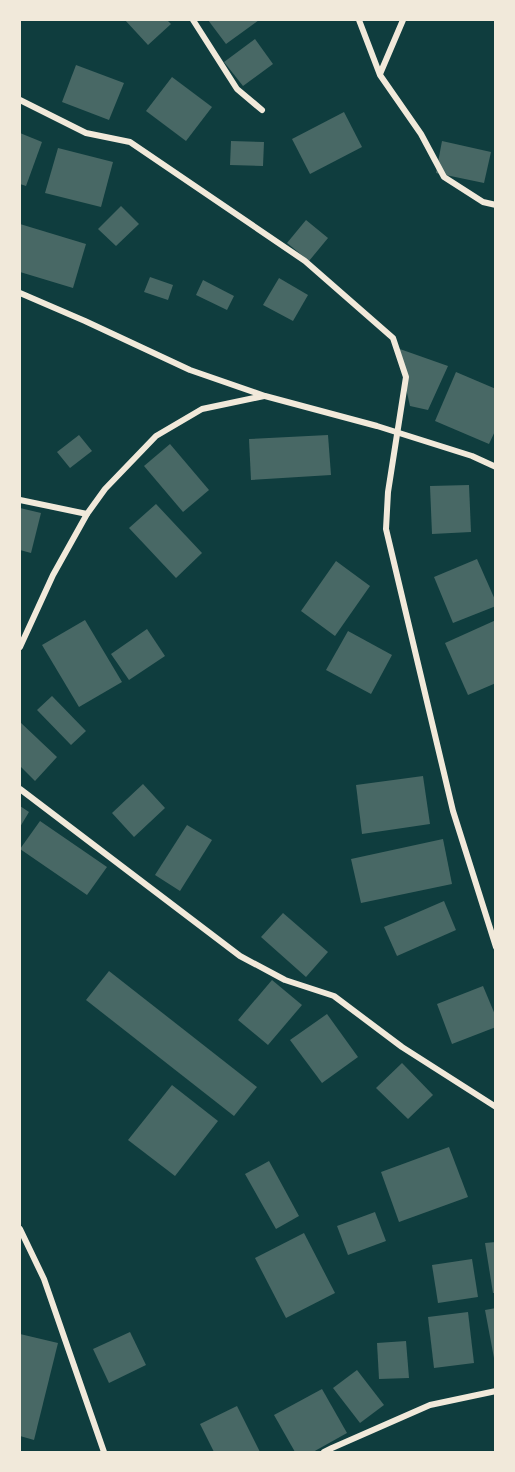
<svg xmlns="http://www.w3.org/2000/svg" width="515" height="1472" font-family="'Exo 2',sans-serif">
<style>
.building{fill:#486865}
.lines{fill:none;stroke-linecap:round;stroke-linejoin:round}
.minor{stroke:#f1e9da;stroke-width:6}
</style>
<rect width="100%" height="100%" fill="#0f3d3e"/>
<g class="building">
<path d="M125,20H167L171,24L148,45Z"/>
<path d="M208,20H259L226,44Z"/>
<path d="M255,39L273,64L243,86L224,62Z"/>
<path d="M76,65L124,83L109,120L62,102Z"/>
<path d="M172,77L212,107L186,141L146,111Z"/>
<path d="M344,112L362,147L310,174L292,139Z"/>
<path d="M20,133L42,142L26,186L20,184Z"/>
<path d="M231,141L264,142L263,166L230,165Z"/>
<path d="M442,141L491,152L484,183L436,173Z"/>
<path d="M58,148L113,162L101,207L45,193Z"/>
<path d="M121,206L139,224L116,246L98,229Z"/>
<path d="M306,220L328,238L309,261L287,243Z"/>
<path d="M20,224L86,244L73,288L20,272Z"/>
<path d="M150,277L173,285L168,300L144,292Z"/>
<path d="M279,278L308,295L293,321L263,305Z"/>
<path d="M203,280L234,296L227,310L196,295Z"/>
<path d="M397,348L448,366L428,410L410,406Z"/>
<path d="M456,372L496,389V429L489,444L435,421Z"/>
<path d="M79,435L92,451L70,468L57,452Z"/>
<path d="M328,435L331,475L251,480L249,439Z"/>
<path d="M170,444L209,490L183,512L144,466Z"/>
<path d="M469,485L471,532L432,534L430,486Z"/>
<path d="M156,504L202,553L176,578L129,528Z"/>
<path d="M20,508L41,513L31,553L20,550Z"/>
<path d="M477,559L496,602V606L453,623L434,577Z"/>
<path d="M336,561L370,586L335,636L301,611Z"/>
<path d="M85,620L122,682L79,707L42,645Z"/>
<path d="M496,620V683L468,695L445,643Z"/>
<path d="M147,629L165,656L129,680L111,654Z"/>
<path d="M348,631L392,655L371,694L326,670Z"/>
<path d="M52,696L86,731L71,745L37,710Z"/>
<path d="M20,722L57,757L35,781L20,766Z"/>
<path d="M423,776L430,824L362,834L356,785Z"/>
<path d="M143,784L165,808L134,837L112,813Z"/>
<path d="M20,806L29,812L20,827Z"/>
<path d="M40,821L107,867L87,895L20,849Z"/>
<path d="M187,825L212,840L180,891L155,875Z"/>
<path d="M443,839L452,884L361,903L351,859Z"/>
<path d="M444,901L456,930L397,956L384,927Z"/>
<path d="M283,913L328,952L306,977L261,937Z"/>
<path d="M109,971L257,1087L234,1116L86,1000Z"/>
<path d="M272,980L302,1005L268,1045L238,1020Z"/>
<path d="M483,986L496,1017V1027L452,1044L437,1004Z"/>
<path d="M327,1014L358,1057L322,1083L290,1040Z"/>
<path d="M402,1063L433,1095L408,1119L376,1088Z"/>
<path d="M172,1085L218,1121L175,1176L128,1140Z"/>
<path d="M449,1147L468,1197L399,1222L381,1172Z"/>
<path d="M269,1161L299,1216L276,1229L245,1174Z"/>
<path d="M375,1212L386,1241L348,1255L337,1226Z"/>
<path d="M304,1233L335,1293L286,1318L255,1258Z"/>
<path d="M496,1242V1293H493L485,1243Z"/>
<path d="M472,1259L478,1297L438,1303L432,1265Z"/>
<path d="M496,1308V1358H494L485,1310Z"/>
<path d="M468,1312L474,1363L434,1368L428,1317Z"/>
<path d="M130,1332L146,1365L109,1383L93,1349Z"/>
<path d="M20,1334L58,1343L34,1440L20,1436Z"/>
<path d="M406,1341L409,1378L379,1379L377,1343Z"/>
<path d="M357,1370L384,1405L360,1423L333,1388Z"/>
<path d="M322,1389L347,1433L313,1452H295L274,1415Z"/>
<path d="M237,1406L260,1452H214L200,1424Z"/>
</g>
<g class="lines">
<g class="minor">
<path d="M193,20L237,89L262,110"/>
<path d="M359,20L380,75L421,134L444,177L483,202L496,205"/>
<path d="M380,74L403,20"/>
<path d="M20,100L86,133L130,142L305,261L393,338L406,377L388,492L386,529L453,811L496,947"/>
<path d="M20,293L85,321L190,370L265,396L377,426L472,456L496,467"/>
<path d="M20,500L87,514"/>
<path d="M20,647L53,575L87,514L105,489L156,436L202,409L264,396"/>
<path d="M20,789L240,956L285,980L334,996L402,1047L496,1107"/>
<path d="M20,1229L44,1279L104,1452"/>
<path d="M324,1452L332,1448L430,1405L496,1391"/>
</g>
</g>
<rect width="515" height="1472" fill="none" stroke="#f1e9da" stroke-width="42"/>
</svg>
